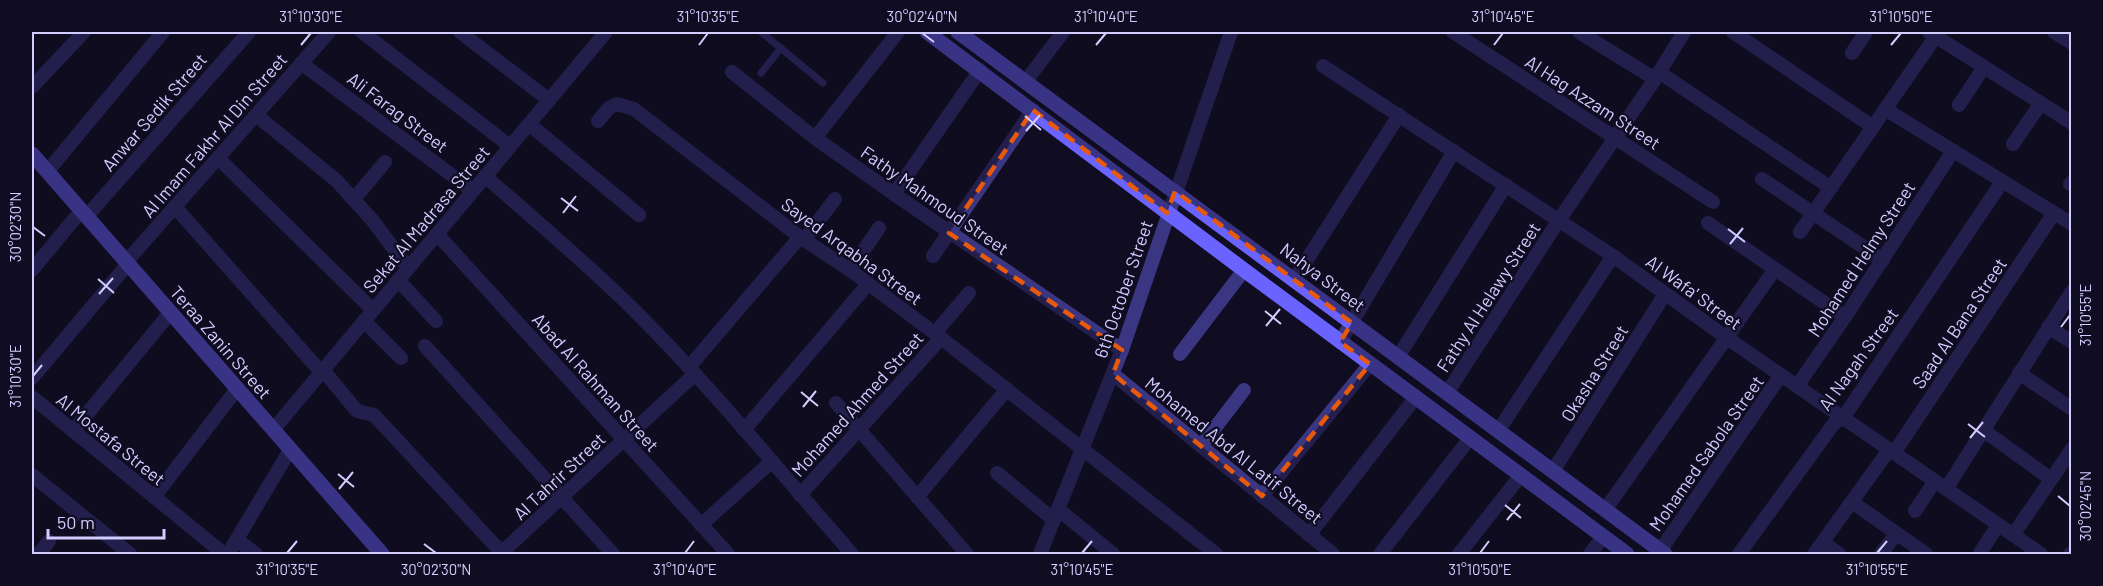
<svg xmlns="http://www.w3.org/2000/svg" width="2103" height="586" font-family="Barlow,sans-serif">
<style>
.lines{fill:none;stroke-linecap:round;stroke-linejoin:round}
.lane{stroke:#3a3681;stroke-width:7}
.street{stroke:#3a3681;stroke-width:14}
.secondary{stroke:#6a63ff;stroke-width:15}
.marked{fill:none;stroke:#e8590c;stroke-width:4.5;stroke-dasharray:12 8;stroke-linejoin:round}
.ticks{fill:none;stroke:#d3ccff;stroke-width:2}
.labels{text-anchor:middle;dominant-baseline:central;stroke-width:4.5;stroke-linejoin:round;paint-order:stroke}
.street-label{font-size:18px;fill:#d3ccff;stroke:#100c21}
.neatline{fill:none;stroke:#d3ccff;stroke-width:2}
.ticks-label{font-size:15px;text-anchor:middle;fill:#d3ccff}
</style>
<rect width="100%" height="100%" fill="#100c21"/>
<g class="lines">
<g class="lane">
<path d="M761,32L823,83"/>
<path d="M761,73L781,48"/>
</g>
<g class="street">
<path d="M362,32L510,146"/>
<path d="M460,32L549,100"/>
<path d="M1453,32L1713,202"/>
<path d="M1579,32L1655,79"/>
<path d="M1733,32L1873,127"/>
<path d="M1929,32L2072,123"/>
<path d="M2054,32L2072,43"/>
<path d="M1852,53L1866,32"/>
<path d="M301,63L473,191"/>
<path d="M1323,66L1613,256L1727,338L2041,554"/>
<path d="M732,72L815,138L894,194L1122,350"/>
<path d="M1659,72L1831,188"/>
<path d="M1026,81L1063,32"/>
<path d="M32,87L84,32"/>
<path d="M1959,105L1984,67"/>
<path d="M1885,109L2072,224"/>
<path d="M256,115L337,181L373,221L408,268"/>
<path d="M598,121L609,108L617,104L634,109L800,237L850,270L941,338L1216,554"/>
<path d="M529,124L639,215"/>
<path d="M815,138L898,32"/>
<path d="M2013,144L2041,103"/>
<path d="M218,158L373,310"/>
<path d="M47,172L163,32"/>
<path d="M485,176C536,221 589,265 637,313C713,389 781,473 852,554"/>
<path d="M1762,179L1883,260"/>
<path d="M2070,184L2072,182"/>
<path d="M894,194L980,70"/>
<path d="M354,199L385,162"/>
<path d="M175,207L321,372"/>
<path d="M86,217L249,32"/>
<path d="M1708,223L1845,317"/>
<path d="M1800,232L1936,36"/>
<path d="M437,234L728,554"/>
<path d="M804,240L835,199"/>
<path d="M933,256L1033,110"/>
<path d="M126,262L329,32"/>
<path d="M32,270L81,211"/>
<path d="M850,270L879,228"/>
<path d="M398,280L436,321"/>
<path d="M1294,280L1399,115"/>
<path d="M364,321L401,358"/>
<path d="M2048,327L2072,342"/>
<path d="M935,333L969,293"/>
<path d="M1340,342L1454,151"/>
<path d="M425,346L613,554"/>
<path d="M1180,354L1244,270"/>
<path d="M1398,357L1506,185"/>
<path d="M689,367L800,237"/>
<path d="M323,370L357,411L374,415L503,554"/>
<path d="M2019,373L2072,409"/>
<path d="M1113,374L1333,554"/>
<path d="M32,378L128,264"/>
<path d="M1797,386L1845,317L1953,151"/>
<path d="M1447,393L1559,220L1655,79L1684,32"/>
<path d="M32,397L224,554"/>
<path d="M836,403L967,554"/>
<path d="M273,430L606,32"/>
<path d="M744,430L868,284"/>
<path d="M1983,430L2051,479"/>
<path d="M73,431L170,313"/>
<path d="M1498,431L1613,256"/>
<path d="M1201,446L1244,390"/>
<path d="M1894,453L2054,213"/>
<path d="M1553,471L1665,294"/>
<path d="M997,473L1054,520"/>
<path d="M32,475L130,554"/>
<path d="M1946,489L2072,291"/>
<path d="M800,495L941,338"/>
<path d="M1262,496L1370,364"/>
<path d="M154,497L237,389"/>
<path d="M917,497L1007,389"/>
<path d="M1852,502L1926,554"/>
<path d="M1058,509L1113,554"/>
<path d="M1605,510L1775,269"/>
<path d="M1915,511L1935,481"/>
<path d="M701,525L772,461"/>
<path d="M1309,535L1416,397"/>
<path d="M2013,535L2072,449"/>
<path d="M237,540L256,554"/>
<path d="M1823,542L1839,554"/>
<path d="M1660,551L1781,375"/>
<path d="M1980,553L1998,525"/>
<path d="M39,554L49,541"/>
<path d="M228,554L290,450"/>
<path d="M500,554L695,374"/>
<path d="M1040,554L1122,350L1231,32"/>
<path d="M1380,554L1470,438"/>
<path d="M1459,554L1521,475"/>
<path d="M1590,554L1603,537"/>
<path d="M1739,554L1835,422L1843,418L2002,182"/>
<path d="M1814,554L1889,450"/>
<path d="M1881,554L1896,534"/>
<path d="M2070,554L2072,553"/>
</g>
<g class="secondary">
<path d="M927,32L1244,270L1627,554"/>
<path d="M958,32L1665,554"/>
<path d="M32,154L382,554"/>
</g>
</g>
<path d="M0 0H2103V586H0ZM1033,110L1167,213L1175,191L1352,323L1340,342L1370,364L1262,496L1113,374L1122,350L949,233Z" fill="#100c21" fill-opacity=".55" fill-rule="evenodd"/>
<path class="marked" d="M1033,110L1167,213L1175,191L1352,323L1340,342L1370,364L1262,496L1113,374L1122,350L949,233Z"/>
<path class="ticks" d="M922,33L934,42M301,45L311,33M699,45L708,33M1096,45L1106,33M1494,45L1503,33M1891,45L1901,33M1025,116L1041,130M1026,131L1040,115M561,198L578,211M563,213L576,196M33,227L45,236M1728,229L1745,242M1730,244L1743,228M98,279L114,293M99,294L113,278M1265,311L1281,324M1266,326L1280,309M2061,327L2070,315M33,376L42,365M801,392L818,406M803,407L816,391M1968,424L1985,437M1970,438L1983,422M338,474L354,487M339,489L353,472M2058,496L2070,506M1505,505L1521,518M1507,520L1520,504M424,544L436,553M287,553L297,541M685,553L694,541M1082,553L1092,541M1480,553L1489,541M1877,553L1887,541"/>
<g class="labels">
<g class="street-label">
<text transform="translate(1593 102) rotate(33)">Al Hag Azzam Street</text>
<text transform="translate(154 112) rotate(-49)">Anwar Sedik Street</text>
<text transform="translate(398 112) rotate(37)">Ali Farag Street</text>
<text transform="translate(214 135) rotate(-49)">Al Imam Fakhr Al Din Street</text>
<text transform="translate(935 200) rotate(35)">Fathy Mahmoud Street</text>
<text transform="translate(426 219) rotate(-50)">Sekat Al Madrasa Street</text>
<text transform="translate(852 251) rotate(36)">Sayed Arqabha Street</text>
<text transform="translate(1861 259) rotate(-57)">Mohamed Helmy Street</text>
<text transform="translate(1323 277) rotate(37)">Nahya Street</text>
<text transform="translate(1123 289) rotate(-71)">6th October Street</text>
<text transform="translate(1694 292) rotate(36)">Al Wafa' Street</text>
<text transform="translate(1488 297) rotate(-57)">Fathy Al Helawy Street</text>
<text transform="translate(1959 323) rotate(-56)">Saad Al Bana Street</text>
<text transform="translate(221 342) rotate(49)">Teraa Zanin Street</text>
<text transform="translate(1858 359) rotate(-54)">Al Nagah Street</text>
<text transform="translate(1594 373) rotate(-58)">Okasha Street</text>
<text transform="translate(596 382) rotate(48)">Abad Al Rahman Street</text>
<text transform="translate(857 404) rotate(-48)">Mohamed Ahmed Street</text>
<text transform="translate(111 439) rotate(39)">Al Mostafa Street</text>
<text transform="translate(1234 450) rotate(39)">Mohamed Abd Al Latif Street</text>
<text transform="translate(1706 453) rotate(-55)">Mohamed Sabola Street</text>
<text transform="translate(559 476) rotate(-43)">Al Tahrir Street</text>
</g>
</g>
<rect width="2103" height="586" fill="none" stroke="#100c21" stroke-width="66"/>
<path d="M48 529v9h116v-9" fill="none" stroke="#d3ccff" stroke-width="3"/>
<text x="57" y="529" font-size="18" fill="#d3ccff" stroke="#100c21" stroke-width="4.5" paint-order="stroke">50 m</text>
<rect x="33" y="33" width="2037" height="520" class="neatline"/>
<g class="ticks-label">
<text x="311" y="22">31°10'30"E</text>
<text x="708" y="22">31°10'35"E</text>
<text x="922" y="22">30°02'40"N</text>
<text x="1106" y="22">31°10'40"E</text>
<text x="1503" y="22">31°10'45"E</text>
<text x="1901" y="22">31°10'50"E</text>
<text transform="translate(16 227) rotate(-90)" y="5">30°02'30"N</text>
<text transform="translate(2086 315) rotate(-90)" y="5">31°10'55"E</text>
<text transform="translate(16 376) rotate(-90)" y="5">31°10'30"E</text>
<text transform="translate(2086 506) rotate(-90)" y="5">30°02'45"N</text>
<text x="287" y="575">31°10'35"E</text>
<text x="436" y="575">30°02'30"N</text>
<text x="685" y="575">31°10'40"E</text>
<text x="1082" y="575">31°10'45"E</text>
<text x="1480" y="575">31°10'50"E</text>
<text x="1877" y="575">31°10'55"E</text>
</g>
</svg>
